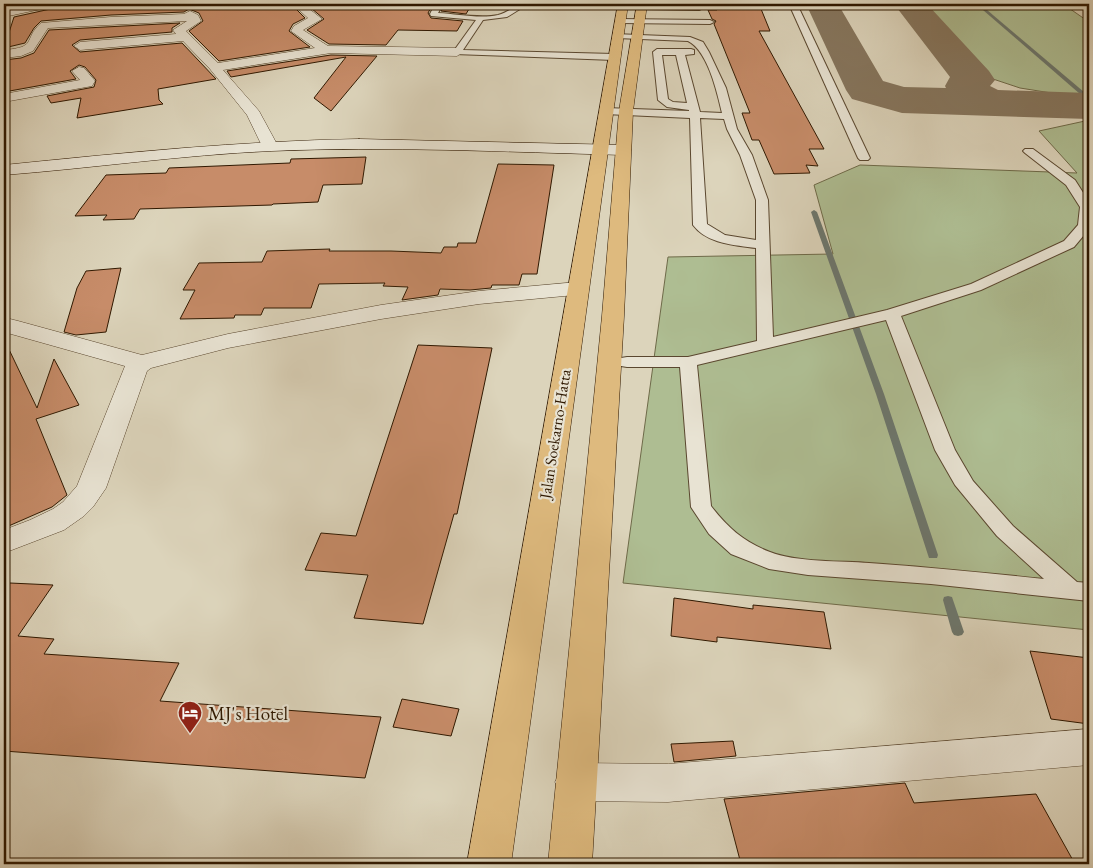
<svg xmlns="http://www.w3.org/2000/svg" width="1093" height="868" font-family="'EB Garamond',serif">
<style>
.green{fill:#aebd92;stroke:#6e6a49}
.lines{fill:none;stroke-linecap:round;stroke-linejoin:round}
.stream{fill:#6c776e;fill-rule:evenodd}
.taxiway{fill:#86765e;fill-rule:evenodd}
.building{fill:#c78c69;stroke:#2f1800}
.lane-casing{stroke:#5a472f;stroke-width:2}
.street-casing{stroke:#5a472f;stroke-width:1}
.secondary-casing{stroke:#2f1800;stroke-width:1}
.highway-casing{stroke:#2f1800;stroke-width:1}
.lane{fill:#e8e3d3;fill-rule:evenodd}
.street{fill:#e8e3d3;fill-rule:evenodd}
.secondary{fill:#e8e3d3;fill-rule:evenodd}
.highway{fill:#deba7e;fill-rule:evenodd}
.labels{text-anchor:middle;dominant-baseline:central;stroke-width:4.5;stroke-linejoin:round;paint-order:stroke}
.street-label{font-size:16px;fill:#2f1800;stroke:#e8e3d3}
.near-poi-label{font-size:19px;fill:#2f1800;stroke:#e8e3d3;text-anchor:start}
</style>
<rect width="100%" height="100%" fill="#dcd4bb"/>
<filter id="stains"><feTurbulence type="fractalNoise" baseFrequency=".004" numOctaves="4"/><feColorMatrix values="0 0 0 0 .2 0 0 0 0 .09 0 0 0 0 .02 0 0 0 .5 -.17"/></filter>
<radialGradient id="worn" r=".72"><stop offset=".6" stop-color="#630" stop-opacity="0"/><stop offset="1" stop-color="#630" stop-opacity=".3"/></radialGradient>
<g class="green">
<path d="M923,4H1063L1089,22V99L1020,88L990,78Z"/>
<path d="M1085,121H1089V630L623,583L668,257L833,254L814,185L860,165L1077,173L1039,131Z"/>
</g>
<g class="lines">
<g class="stream">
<path d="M976,4H980L1084,92V94H1080Z"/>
<path d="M814,210L817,212L884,394L938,555L937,558H929L928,555L876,394L811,212Z"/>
<path d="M948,596L952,597L953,600L964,632L962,635L958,636L954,635L952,632L943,600L944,597Z"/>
</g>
<path class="taxiway" d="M806,4H838L883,81L904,87L946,88L945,86L950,77L894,4H927L989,71L995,80L990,86L998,90L1089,93V119L902,113L852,99L846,90Z"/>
</g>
<g class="building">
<path d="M58,4H298L296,9L305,18L293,24L289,31L310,47L219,61L189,31L203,21L199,13L189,9L184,12L111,15L41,21L34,28L25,43L4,48L14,17L55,8Z"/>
<path d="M313,4H433L428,13L431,18L463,21L457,31L398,30L386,45L329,44L307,30L324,19L311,8Z"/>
<path d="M441,4H472L466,14L441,11L444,5Z"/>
<path d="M715,4H759L770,31H759L824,149H809L818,166L806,165L810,173L774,174L759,140H752L742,113H750L714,24L716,21L712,19L708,10H717Z"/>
<path d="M180,23L172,28V32L80,40L72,45L80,52L182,43L216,79L158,89L159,100L163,104L77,118L81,98L51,103L47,96L94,87L96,80L85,67L79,65L70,71L76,79L4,92V60L21,58L34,53L49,30Z"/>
<path d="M331,55L377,56L331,111L314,98L346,57L231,77L227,71Z"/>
<path d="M366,157L362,184L323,185L318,202L273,204L272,205L140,209L134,219L103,220L107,215L75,216L106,175L166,173L169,168L290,163L291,159Z"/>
<path d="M498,164L554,165L537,274H522L519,285H492L491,288L470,290L440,289L438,295L402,300L408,287L383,286L385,283L319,284L311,308H264L261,315H235L234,318L180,319L195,290H183L199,263L262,262L267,251L330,249L329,251H391L441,253L444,247H457L458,243H476Z"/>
<path d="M121,268L106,332L76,335L64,332L77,288L86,271Z"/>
<path d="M4,339L37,408L54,359L79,405L36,419L67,495L52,507L4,528Z"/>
<path d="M418,345L492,348L457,514H454L423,624L354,618L368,575L305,570L321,533L356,536Z"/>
<path d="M10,583L53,585L18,636L54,639L44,654L179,663L160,701L381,717L365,778L4,751V591Z"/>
<path d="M674,598L753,609V605L824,612L831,649L717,637V642L671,636Z"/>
<path d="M1030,651L1089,658V724L1051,719Z"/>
<path d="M402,699L459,709L451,736L393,727Z"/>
<path d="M733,741L736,756L674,762L671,744Z"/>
<path d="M905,783L914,803L1036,794L1075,864H741L724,799Z"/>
</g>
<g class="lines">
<defs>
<g id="lane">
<path d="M435,4L442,6L438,13C457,14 480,19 498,15C510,12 516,3 528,4L507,17L483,20L463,50L614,54L618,57L614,60L454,54L453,52L476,20L431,16L430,14Z"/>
<path d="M789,4H797L870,158L868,160H860L858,158Z"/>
<path d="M638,5L699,6L703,8L699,10L641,9H638Z"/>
<path d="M617,19L710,20L714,22L710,24L620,23L616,21Z"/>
<path d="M614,34L690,37L703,42L709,52L726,88L737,129L752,155L768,200L773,337L887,310L971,284L1064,241L1078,225L1080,207L1066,185L1025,153L1023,151L1025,149H1033L1075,180L1089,202V229L1074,247L981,290L901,316L955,450L973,481L1013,526L1077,582L1089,583V601L931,584L808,575L769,569L731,554L709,534L691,507L680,367H627L621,366L619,362L621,358L627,357H688L757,341L756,248C735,245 707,244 693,225L690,118L605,114L600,111L605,108L689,111V110L667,107L658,100L653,52L657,49H691L694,50V54L685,55L700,112L722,113C717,92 708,51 688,41L617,38H614ZM662,55H676L687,103L673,102L668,99ZM700,118L724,119L727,129L740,155L756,200V240L725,235L707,224ZM886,320L935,450L955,485L997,536L1044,579C986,573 927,567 869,563C842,561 794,562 770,552C744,542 728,528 711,506L697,365Z"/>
</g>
<g id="street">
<path d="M37,4H56L55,6L4,17V11Z"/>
<path d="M300,4H311L308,8L322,19L303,30L328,46L457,48L463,52L457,56L331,53L223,70L259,111L278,146L276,149H264L262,146L247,115L210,69L183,41L80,50L74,46L80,42L176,34L173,30L187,21L48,28L33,51L21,56L4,58V50C39,47 22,40 41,23L111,17L184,14L190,11L198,15L201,21L186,31L218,63L315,48L291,31L294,26L308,18L297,8Z"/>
<path d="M79,67L84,68L95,81L92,86L4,102V94L80,80L72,71Z"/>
<path d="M578,282L586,284L589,289L586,294L479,304L381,319L228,348L151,368L147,371L106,488L93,507L84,516L64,530L4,553V530L30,520L53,509L63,502L77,486L125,366L4,332V321L10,319L18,321L142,355L228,334L381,305L479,291Z"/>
<path d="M1089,729V765L668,802L576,801L562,795L555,782L562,769L576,763L668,764Z"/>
</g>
<path id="secondary" d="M359,139L623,145L629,147L631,150L629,153L623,155C506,152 388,146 271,151C182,155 93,168 4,175V165C122,153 240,141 359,139Z"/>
<g id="highway">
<path d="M618,4H628L511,864H467Z"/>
<path d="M637,4H647L633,111L624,316L592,864H548L602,316L619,111Z"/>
</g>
</defs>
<use href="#lane" class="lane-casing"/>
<use href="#street" class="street-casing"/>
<use href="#secondary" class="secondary-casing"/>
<use href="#highway" class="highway-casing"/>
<use href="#lane" class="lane"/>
<use href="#street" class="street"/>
<use href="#secondary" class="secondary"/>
<use href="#highway" class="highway"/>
</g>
<defs>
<symbol id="hotel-pin" viewBox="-11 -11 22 30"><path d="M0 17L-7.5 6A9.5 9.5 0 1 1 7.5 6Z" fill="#8f2418" stroke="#e8e3d3"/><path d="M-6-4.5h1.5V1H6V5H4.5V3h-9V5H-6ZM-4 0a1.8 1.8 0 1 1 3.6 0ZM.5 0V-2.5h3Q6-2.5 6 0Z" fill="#fff"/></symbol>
</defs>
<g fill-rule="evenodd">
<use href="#hotel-pin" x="176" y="699" width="28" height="38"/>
</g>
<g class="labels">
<g class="street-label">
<text transform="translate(555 434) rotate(-81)">Jalan Soekarno-Hatta</text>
</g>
<g class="near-poi-label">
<text x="208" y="713">MJ's Hotel</text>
</g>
</g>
<rect width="1093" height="868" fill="none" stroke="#dcd4bb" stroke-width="20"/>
<rect x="5" y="5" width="1083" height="858" fill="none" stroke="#2f1800" stroke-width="2.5"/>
<rect x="10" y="10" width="1073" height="848" fill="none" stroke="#2f1800"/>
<rect width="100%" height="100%" filter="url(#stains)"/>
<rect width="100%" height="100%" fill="url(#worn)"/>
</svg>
